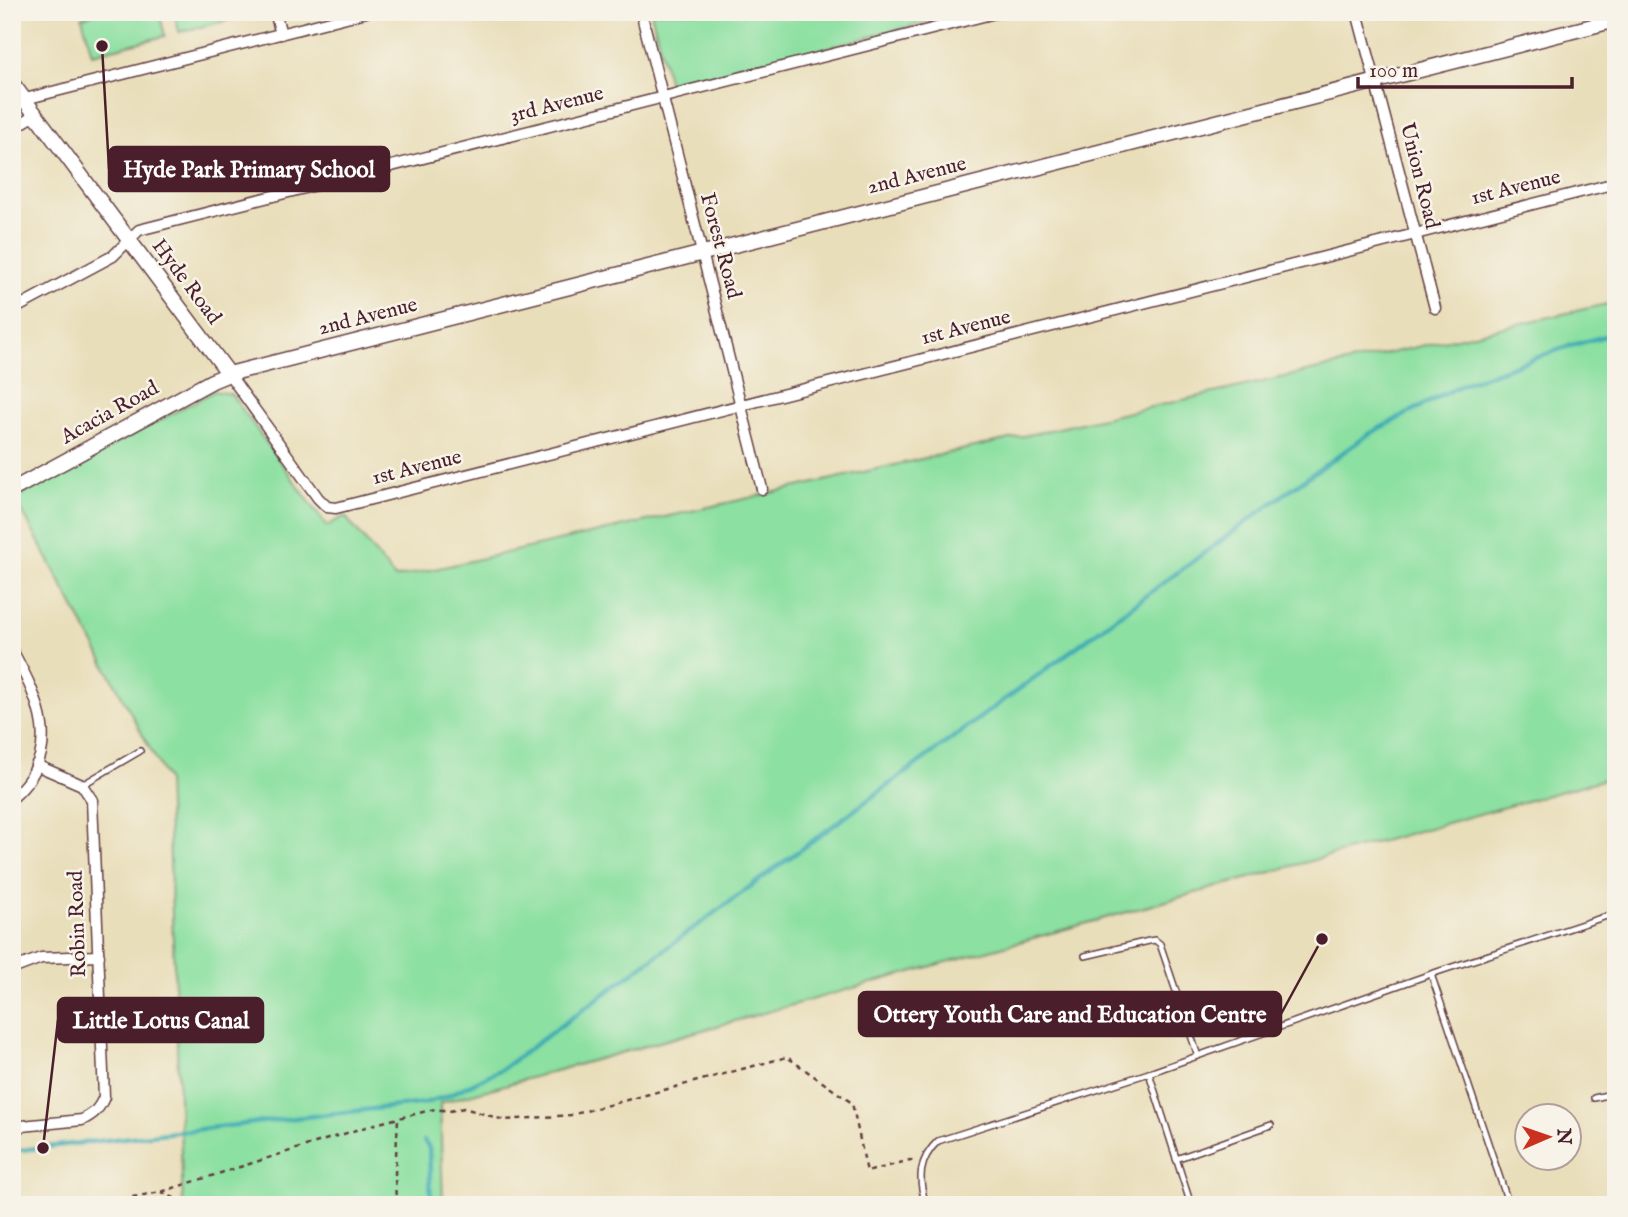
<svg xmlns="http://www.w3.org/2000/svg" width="1628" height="1217" font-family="'IM FELL English',serif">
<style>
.green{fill:#8ce0a1;stroke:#6b8066;stroke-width:2}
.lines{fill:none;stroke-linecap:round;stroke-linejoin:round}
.stream{stroke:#3aabb3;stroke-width:4.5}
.service-casing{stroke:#623c40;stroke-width:8}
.minor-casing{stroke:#623c40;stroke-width:13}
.tertiary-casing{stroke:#623c40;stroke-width:17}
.path{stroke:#623c40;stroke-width:2.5;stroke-dasharray:5 5;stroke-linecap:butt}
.service{stroke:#fff;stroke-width:5}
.minor{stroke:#fff;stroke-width:10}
.tertiary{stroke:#fff;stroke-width:14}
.labels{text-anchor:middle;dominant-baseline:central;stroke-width:5;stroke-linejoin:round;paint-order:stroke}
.street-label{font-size:21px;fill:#4a1f2b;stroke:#f7f3e8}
.leader{fill:none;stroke:#4a1f2b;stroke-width:2.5}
.callout-dot{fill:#4a1f2b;stroke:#f7f3e8;stroke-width:2.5}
.callout{fill:#4a1f2b;stroke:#4a1f2b;stroke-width:2.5}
.callout-label{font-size:23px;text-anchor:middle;font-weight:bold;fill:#fff}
</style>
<rect width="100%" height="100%" fill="#f7f3e8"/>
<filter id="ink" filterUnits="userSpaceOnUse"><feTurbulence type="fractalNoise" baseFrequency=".0143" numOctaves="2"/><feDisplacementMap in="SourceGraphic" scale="14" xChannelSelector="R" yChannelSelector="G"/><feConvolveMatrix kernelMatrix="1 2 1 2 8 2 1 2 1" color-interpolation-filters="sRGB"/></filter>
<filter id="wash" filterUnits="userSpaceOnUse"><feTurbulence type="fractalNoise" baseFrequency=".00686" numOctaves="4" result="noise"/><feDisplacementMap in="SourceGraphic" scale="28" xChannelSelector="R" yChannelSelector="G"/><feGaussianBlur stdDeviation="1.57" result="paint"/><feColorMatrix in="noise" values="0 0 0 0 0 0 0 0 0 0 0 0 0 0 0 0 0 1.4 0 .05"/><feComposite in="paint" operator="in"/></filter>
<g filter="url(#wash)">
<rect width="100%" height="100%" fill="#e9deba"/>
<g class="green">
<path d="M102,12H159L165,36L92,54L82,17Z"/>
<path d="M174,12H254V14L179,32Z"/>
<path d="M651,12H930L932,21L670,88Z"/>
<path d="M1616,302V776L440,1103L443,1205H183L167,780L15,498L214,391L231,394L327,526L345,516L395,578Z"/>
</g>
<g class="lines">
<g class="stream">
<path d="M424,1141L429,1148L431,1205"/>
<path d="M12,1151L425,1103L447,1096L502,1069L1298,484L1369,434L1461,385L1569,346L1616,333"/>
</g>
</g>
</g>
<g filter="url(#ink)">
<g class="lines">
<defs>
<g id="service">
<path d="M82,785L140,751"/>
<path d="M1085,956L1149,941L1155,940L1160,944L1198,1056"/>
<path d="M1431,974L1509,1205"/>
<path d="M1149,1073L1191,1205"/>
<path d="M1594,1098L1616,1093"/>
<path d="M1176,1159L1271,1125"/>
<path d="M926,1205C918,1180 918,1160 938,1141L1149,1073L1431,974L1616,913"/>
</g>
<g id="minor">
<path d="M275,12L281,34"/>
<path d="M641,12L762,489"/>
<path d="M1357,12L1435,308"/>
<path d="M25,99L366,12"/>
<path d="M12,129L37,114"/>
<path d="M12,310L113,256L139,230L999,12"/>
<path d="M229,374L318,498L327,507L336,508L1616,183"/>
<path d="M12,650C39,700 65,752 12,798"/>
<path d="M12,969L41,958L99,956"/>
<path d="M12,1127L82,1120C94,1114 99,1109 104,1097L92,800L82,785L36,765"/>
</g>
<g id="tertiary">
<path d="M12,83L229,374"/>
<path d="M12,490L212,381L229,374L1616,20"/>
</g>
</defs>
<use href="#service" class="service-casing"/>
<use href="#minor" class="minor-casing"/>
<use href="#tertiary" class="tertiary-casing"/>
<g class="path">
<path d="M161,1192L190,1205"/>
<path d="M115,1205L121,1199L161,1192L375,1124L435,1109L449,1111L464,1108L504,1120L571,1115L787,1057L852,1103L867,1172L910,1160L915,1161"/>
<path d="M396,1205L395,1174L398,1119"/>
</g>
<use href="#service" class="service"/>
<use href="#minor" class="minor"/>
<use href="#tertiary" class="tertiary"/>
</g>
</g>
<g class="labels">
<g class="street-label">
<text transform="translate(557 105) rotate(-14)">3rd Avenue</text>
<text transform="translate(917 176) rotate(-14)">2nd Avenue</text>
<text transform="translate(1419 176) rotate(76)">Union Road</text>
<text transform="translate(1516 188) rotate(-14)">1st Avenue</text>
<text transform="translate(720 246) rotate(75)">Forest Road</text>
<text transform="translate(186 282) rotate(53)">Hyde Road</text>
<text transform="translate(368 317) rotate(-14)">2nd Avenue</text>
<text transform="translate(966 328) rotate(-14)">1st Avenue</text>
<text transform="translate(110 413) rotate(-29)">Acacia Road</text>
<text transform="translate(417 468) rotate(-14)">1st Avenue</text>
<text transform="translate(78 924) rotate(-92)">Robin Road</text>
</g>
</g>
<path class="leader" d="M102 46L109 169M1322 939L1281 1014M43 1148L58 1020"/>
<g class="callout-dot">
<circle cx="102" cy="46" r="7"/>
<circle cx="1322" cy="939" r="7"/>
<circle cx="43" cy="1148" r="7"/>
</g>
<g class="callout">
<rect x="109" y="147" width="280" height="44" rx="7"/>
<rect x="859" y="992" width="422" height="44" rx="7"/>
<rect x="58" y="998" width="205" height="44" rx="7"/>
</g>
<g class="callout-label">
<text x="249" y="177">Hyde Park Primary School</text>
<text x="1070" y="1022">Ottery Youth Care and Education Centre</text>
<text x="161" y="1028">Little Lotus Canal</text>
</g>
<rect width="1628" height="1217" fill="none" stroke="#f7f3e8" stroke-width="42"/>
<g transform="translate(1548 1137) rotate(88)"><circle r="33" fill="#f7f3e8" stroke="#b29e9c" stroke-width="2"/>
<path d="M0-5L12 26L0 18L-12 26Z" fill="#c8321e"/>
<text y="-10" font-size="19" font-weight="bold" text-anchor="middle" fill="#4a1f2b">N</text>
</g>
<path d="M1358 77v10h214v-10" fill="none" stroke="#4a1f2b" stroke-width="3.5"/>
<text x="1369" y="77" font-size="21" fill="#4a1f2b" stroke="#f7f3e8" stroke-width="5" paint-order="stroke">100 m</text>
</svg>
